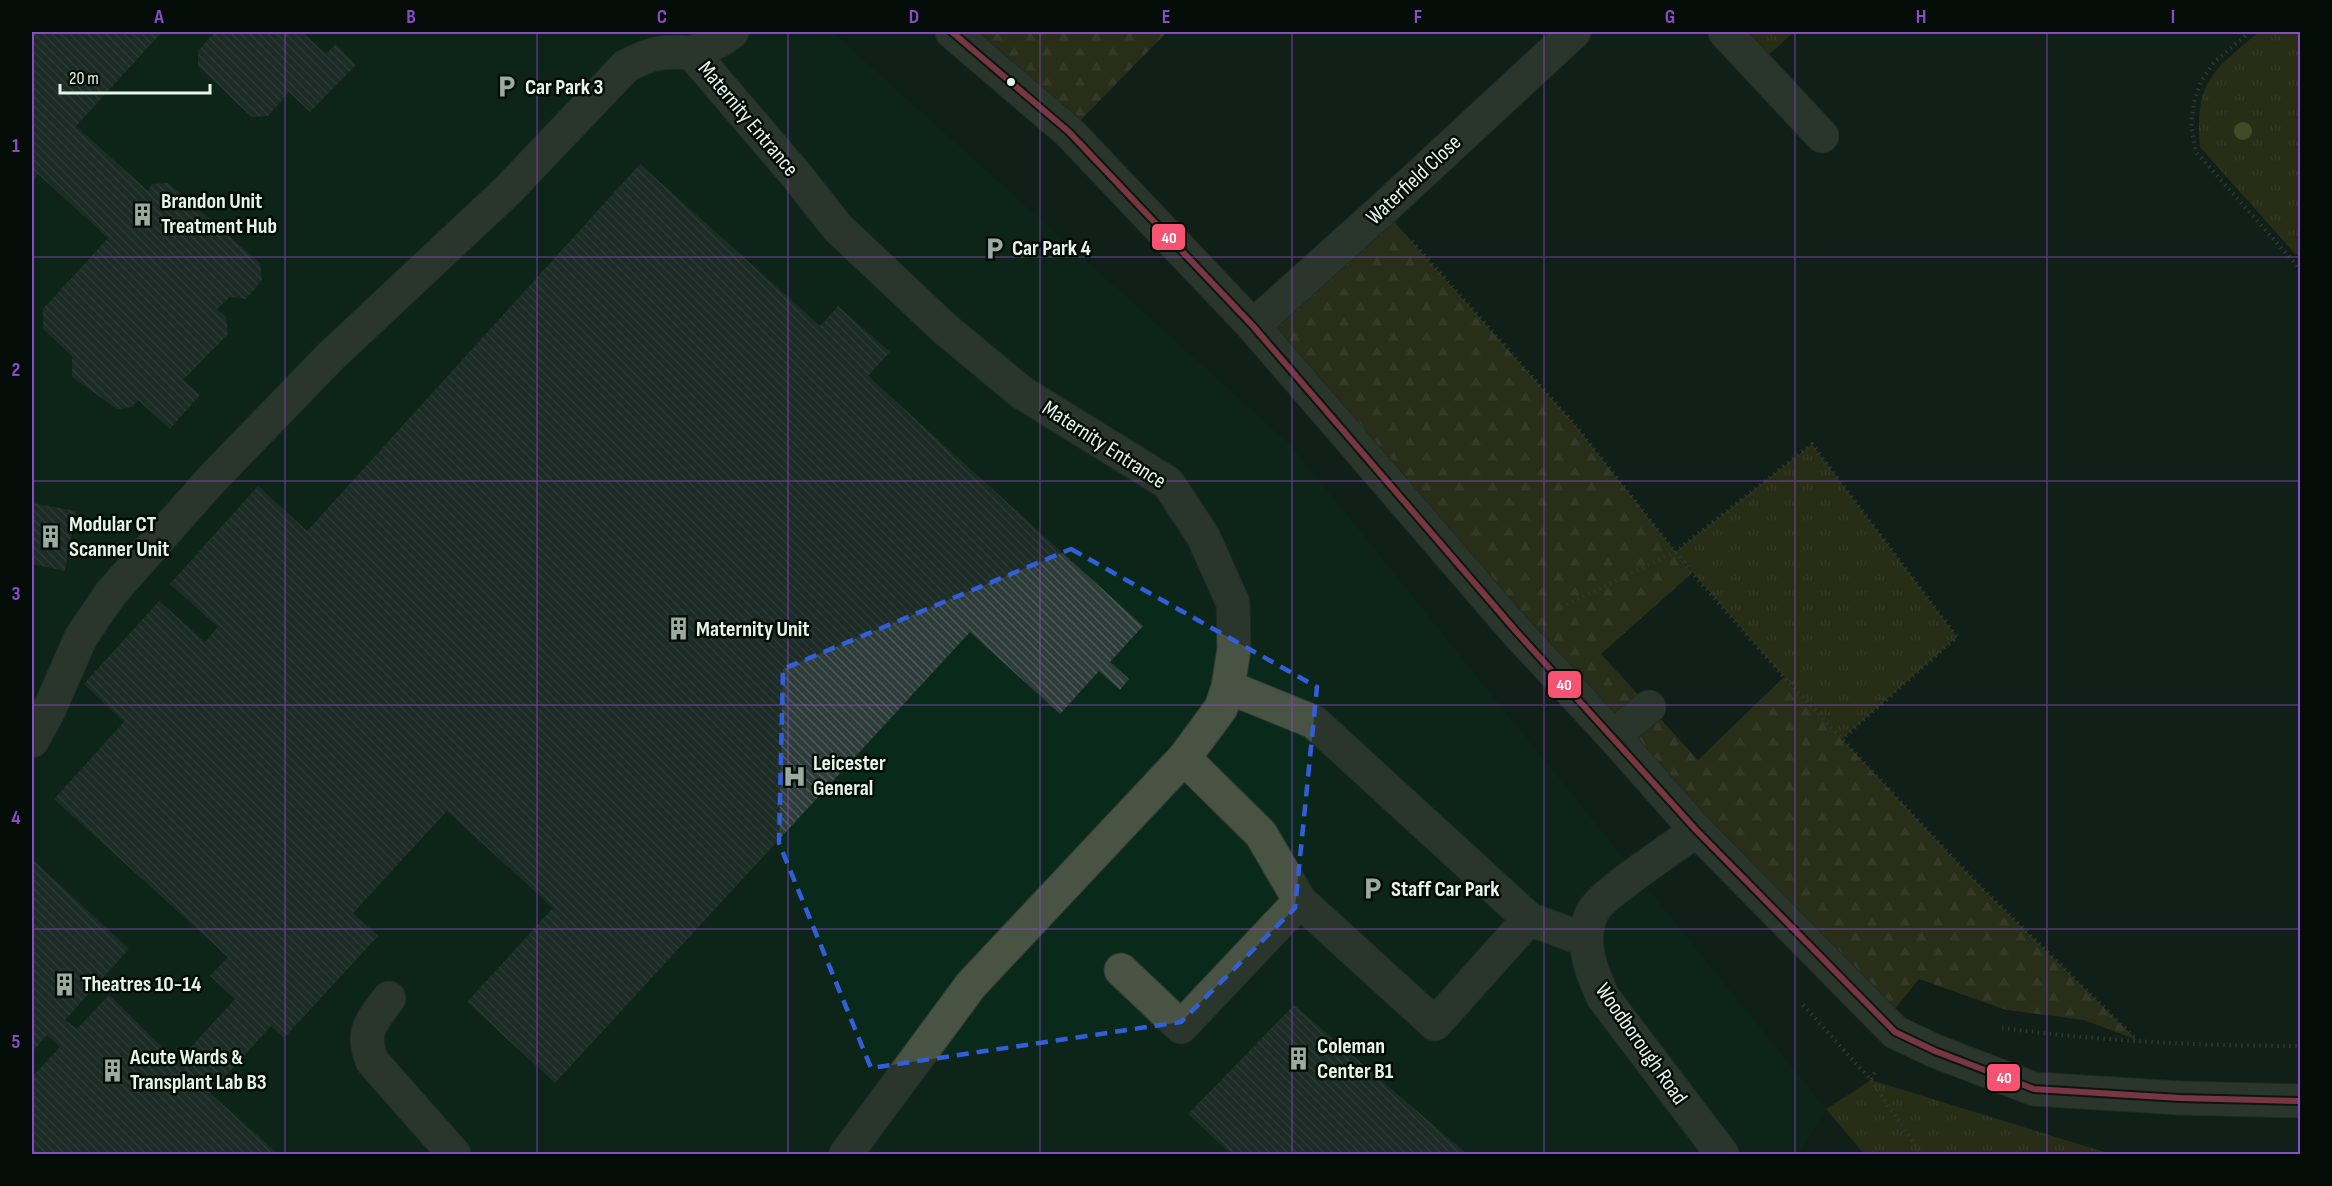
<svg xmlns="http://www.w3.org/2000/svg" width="2332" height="1186" font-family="'Sofia Sans Condensed',sans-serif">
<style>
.built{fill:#092a1b}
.grass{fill:url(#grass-tufts)}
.forest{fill:url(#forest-firs)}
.building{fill:url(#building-back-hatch)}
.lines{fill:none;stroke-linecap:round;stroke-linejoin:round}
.minor-casing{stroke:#303b36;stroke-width:35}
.path{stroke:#515a4f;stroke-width:4;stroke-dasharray:1.5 4.5;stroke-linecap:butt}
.minor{stroke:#495344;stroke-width:33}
.bus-1-casing{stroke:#030c06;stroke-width:10}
.bus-1{stroke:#f65372;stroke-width:6}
.tree{fill:#847d3a}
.marked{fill:none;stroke:#315fda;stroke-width:4.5;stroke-dasharray:12 8;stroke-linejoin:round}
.grid{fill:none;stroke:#8b4ac6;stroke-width:1.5;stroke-opacity:0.55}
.bus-dot{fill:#e6f5ec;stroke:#030c06;stroke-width:2}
.labels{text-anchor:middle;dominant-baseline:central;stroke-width:5;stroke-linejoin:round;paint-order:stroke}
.poi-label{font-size:22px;font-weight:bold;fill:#e6f5ec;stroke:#030c06;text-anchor:start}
.street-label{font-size:22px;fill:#e6f5ec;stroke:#030c06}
.line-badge{stroke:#030c06;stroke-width:2}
.badge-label{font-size:16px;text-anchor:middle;font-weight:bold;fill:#fff}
.neatline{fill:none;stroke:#8b4ac6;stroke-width:2}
.grid-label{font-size:20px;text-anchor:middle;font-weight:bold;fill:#8b4ac6}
</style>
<defs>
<pattern id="grass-tufts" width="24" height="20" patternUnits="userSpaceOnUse" patternTransform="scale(1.5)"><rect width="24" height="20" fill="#453e13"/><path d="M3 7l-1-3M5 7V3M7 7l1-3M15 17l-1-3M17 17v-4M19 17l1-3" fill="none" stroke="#605a36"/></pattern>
<pattern id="forest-firs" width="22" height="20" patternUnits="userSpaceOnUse" patternTransform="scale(1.5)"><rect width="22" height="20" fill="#464018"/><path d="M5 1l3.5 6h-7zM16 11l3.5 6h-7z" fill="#615c3a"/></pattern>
<pattern id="building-back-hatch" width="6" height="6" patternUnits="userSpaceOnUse" patternTransform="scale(1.5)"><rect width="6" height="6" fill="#2f3d3a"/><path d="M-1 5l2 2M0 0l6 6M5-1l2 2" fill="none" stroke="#4d5a57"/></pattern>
</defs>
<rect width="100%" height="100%" fill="#101f18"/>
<path class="built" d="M32,32H833L1290,444L1826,1109L1799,1154H32Z"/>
<g class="grass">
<path d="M1725,32H1794L1757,65Z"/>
<path d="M2259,32H2300V255L2295,254L2200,147C2194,82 2213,70 2259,32Z"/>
<path d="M1812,444L1957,637L1842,739L1784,677L1675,552Z"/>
<path d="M1871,1080L2111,1154H1864L1826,1109Z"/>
</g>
<g class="forest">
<path d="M952,32H1167L1069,132Z"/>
<path d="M1383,209L1575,425L1692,573L1601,654L1698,760L1784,677L1973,879L2137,1040L2084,1020L2006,1010L1919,979L1891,1014L1878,1017L1253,326Z"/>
</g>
<g class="building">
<path d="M32,32H162L76,126L148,191L152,184L168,183L260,263L262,280L246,299L230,297L217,309L226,317L228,334L183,380L200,395L170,429L138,400L132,407L117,409L72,377V356L43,329V309L108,238L38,174L32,182Z"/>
<path d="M210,32H302L326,54L336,44L356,65L310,112L289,92L268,116L252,117L198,66V51L213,34Z"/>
<path d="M640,164L820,326L838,306L890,352L868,376L1143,626L1110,662L1129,679L1120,690L1099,671L1060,714L970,632L555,1083L467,1002L553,908L447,811L353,913L378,936L284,1038L271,1026L210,1093L278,1154H32V1077L60,1047L47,1035L32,1052V859L129,949L65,1020L77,1029L109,995L177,1062L235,999L210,976L228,957L54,799L124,722L84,684L159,601L205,642L218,627L170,584L258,486L307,531Z"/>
<path d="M32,503L76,511L65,571L32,564Z"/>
<path d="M1294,1005L1467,1154H1231L1188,1114Z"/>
</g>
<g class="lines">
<defs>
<g id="minor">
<path d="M732,32L719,41L692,53L797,176L837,227L944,328L1021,392L1168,483L1203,536L1233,603L1234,649L1228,687L1221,708L1184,758L971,985L846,1154"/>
<path d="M952,32L1069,132L1253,326L1515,630L1613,736L1696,830L1895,1032L1935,1051L2034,1089L2180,1098L2300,1101"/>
<path d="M1725,32L1822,136"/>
<path d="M1253,326L1383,209L1574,32"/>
<path d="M1613,736L1649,707"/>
<path d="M32,741L49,710L81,637L111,593L211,480L330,357L507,191L626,66C653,52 662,51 692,53"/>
<path d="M1184,758L1261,834L1300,901"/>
<path d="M1696,830C1675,848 1601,893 1592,913C1579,941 1591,971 1603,997L1722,1154"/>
<path d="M1529,919L1586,940"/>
<path d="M1121,970L1181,1027L1300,901L1435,1024L1529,919L1314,722L1228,687"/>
<path d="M389,998C372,1022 360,1030 372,1061L454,1154"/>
</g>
</defs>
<use href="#minor" class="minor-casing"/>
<g class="path">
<path d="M2250,32L2214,62L2201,81L2194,102L2191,126L2196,152L2300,269"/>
<path d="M1412,241L1575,425L1692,573L1784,677L1973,879L2137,1040"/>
<path d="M1556,610L1675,552L1812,444L1957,637L1842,739"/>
<path d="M1803,1005L1871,1080L1876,1069"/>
<path d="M2002,1028C2100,1041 2201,1046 2300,1046"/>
<path d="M1871,1080L1921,1154"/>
</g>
<use href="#minor" class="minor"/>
<defs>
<path id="bus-1" d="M952,32L1069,132L1253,326L1515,630L1696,830L1895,1032L1935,1051L2034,1089L2180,1098L2300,1101"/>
</defs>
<use href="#bus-1" class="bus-1-casing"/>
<use href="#bus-1" class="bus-1"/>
</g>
<circle class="tree" cx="2243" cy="131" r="9"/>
<path d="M0 0H2332V1186H0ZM1071,549L1317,687L1295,908L1181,1022L871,1068L779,843L783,669Z" fill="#101f18" fill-opacity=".55" fill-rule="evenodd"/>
<path class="marked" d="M1071,549L1317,687L1295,908L1181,1022L871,1068L779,843L783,669Z"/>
<path class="grid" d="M285,32V1154M537,32V1154M788,32V1154M1040,32V1154M1292,32V1154M1544,32V1154M1795,32V1154M2047,32V1154M32,257H2300M32,481H2300M32,705H2300M32,929H2300"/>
<defs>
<symbol id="parking-bare" viewBox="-9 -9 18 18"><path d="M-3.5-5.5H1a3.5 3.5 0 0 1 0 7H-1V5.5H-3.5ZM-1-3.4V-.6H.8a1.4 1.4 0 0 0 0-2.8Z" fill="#9baaa2" stroke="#030c06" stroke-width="2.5" paint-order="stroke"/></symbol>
<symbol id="building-bare" viewBox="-9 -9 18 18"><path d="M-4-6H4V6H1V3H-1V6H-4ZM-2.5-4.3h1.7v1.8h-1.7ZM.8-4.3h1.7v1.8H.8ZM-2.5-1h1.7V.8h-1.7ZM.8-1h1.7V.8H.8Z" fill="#9baaa2" stroke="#030c06" stroke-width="2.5" paint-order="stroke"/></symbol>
<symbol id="hospital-bare" viewBox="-9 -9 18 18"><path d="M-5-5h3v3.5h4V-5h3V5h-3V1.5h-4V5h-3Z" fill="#9baaa2" stroke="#030c06" stroke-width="2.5" paint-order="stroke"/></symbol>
</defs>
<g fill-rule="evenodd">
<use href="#parking-bare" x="490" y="70" width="33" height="33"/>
<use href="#building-bare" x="126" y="198" width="33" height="33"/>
<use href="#parking-bare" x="978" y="232" width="33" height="33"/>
<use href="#building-bare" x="34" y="520" width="33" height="33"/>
<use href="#building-bare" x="662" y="612" width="33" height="33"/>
<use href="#hospital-bare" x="778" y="760" width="33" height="33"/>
<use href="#parking-bare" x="1356" y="872" width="33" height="33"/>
<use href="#building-bare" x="48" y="968" width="33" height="33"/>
<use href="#building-bare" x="1282" y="1042" width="33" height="33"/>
<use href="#building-bare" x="96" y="1054" width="33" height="33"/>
</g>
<circle class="bus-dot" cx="1011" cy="82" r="5"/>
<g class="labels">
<g class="poi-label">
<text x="525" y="87">Car Park 3</text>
<text x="161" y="201">Brandon Unit<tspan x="161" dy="25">Treatment Hub</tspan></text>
<text x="1012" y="248">Car Park 4</text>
<text x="69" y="524">Modular CT<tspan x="69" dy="25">Scanner Unit</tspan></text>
<text x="696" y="629">Maternity Unit</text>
<text x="813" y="763">Leicester<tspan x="813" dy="25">General</tspan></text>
<text x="1391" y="889">Staff Car Park</text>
<text x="82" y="984">Theatres 10-14</text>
<text x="1317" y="1046">Coleman<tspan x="1317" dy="25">Center B1</tspan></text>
<text x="130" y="1057">Acute Wards &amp;<tspan x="130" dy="25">Transplant Lab B3</tspan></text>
</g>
<g class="street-label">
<text transform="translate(748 119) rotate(50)">Maternity Entrance</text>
<text transform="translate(1414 180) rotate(-43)">Waterfield Close</text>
<text transform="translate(1104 445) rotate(33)">Maternity Entrance</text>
<text transform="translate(1641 1044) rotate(55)">Woodborough Road</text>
</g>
</g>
<g class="line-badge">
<rect x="1151" y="223" width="35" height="28" rx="6" fill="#f65372"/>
<rect x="1547" y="670" width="35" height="29" rx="6" fill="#f65372"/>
<rect x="1986" y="1063" width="35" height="29" rx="6" fill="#f65372"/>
</g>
<g class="badge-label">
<text x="1169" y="243">40</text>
<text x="1564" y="690">40</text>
<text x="2004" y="1083">40</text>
</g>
<rect width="2332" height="1186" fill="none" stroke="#030c06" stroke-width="66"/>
<path d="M60 84v9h150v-9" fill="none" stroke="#e6f5ec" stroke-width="3"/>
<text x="69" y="84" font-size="18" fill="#e6f5ec" stroke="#030c06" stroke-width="4.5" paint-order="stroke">20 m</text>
<rect x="33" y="33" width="2266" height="1120" class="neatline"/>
<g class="grid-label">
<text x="159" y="23">A</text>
<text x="411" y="23">B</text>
<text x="662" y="23">C</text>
<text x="914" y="23">D</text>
<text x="1166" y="23">E</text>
<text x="1418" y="23">F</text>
<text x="1670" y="23">G</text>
<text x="1921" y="23">H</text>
<text x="2173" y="23">I</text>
<text x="16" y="152">1</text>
<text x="16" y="376">2</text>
<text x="16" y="600">3</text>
<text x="16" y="824">4</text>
<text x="16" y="1048">5</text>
</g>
</svg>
